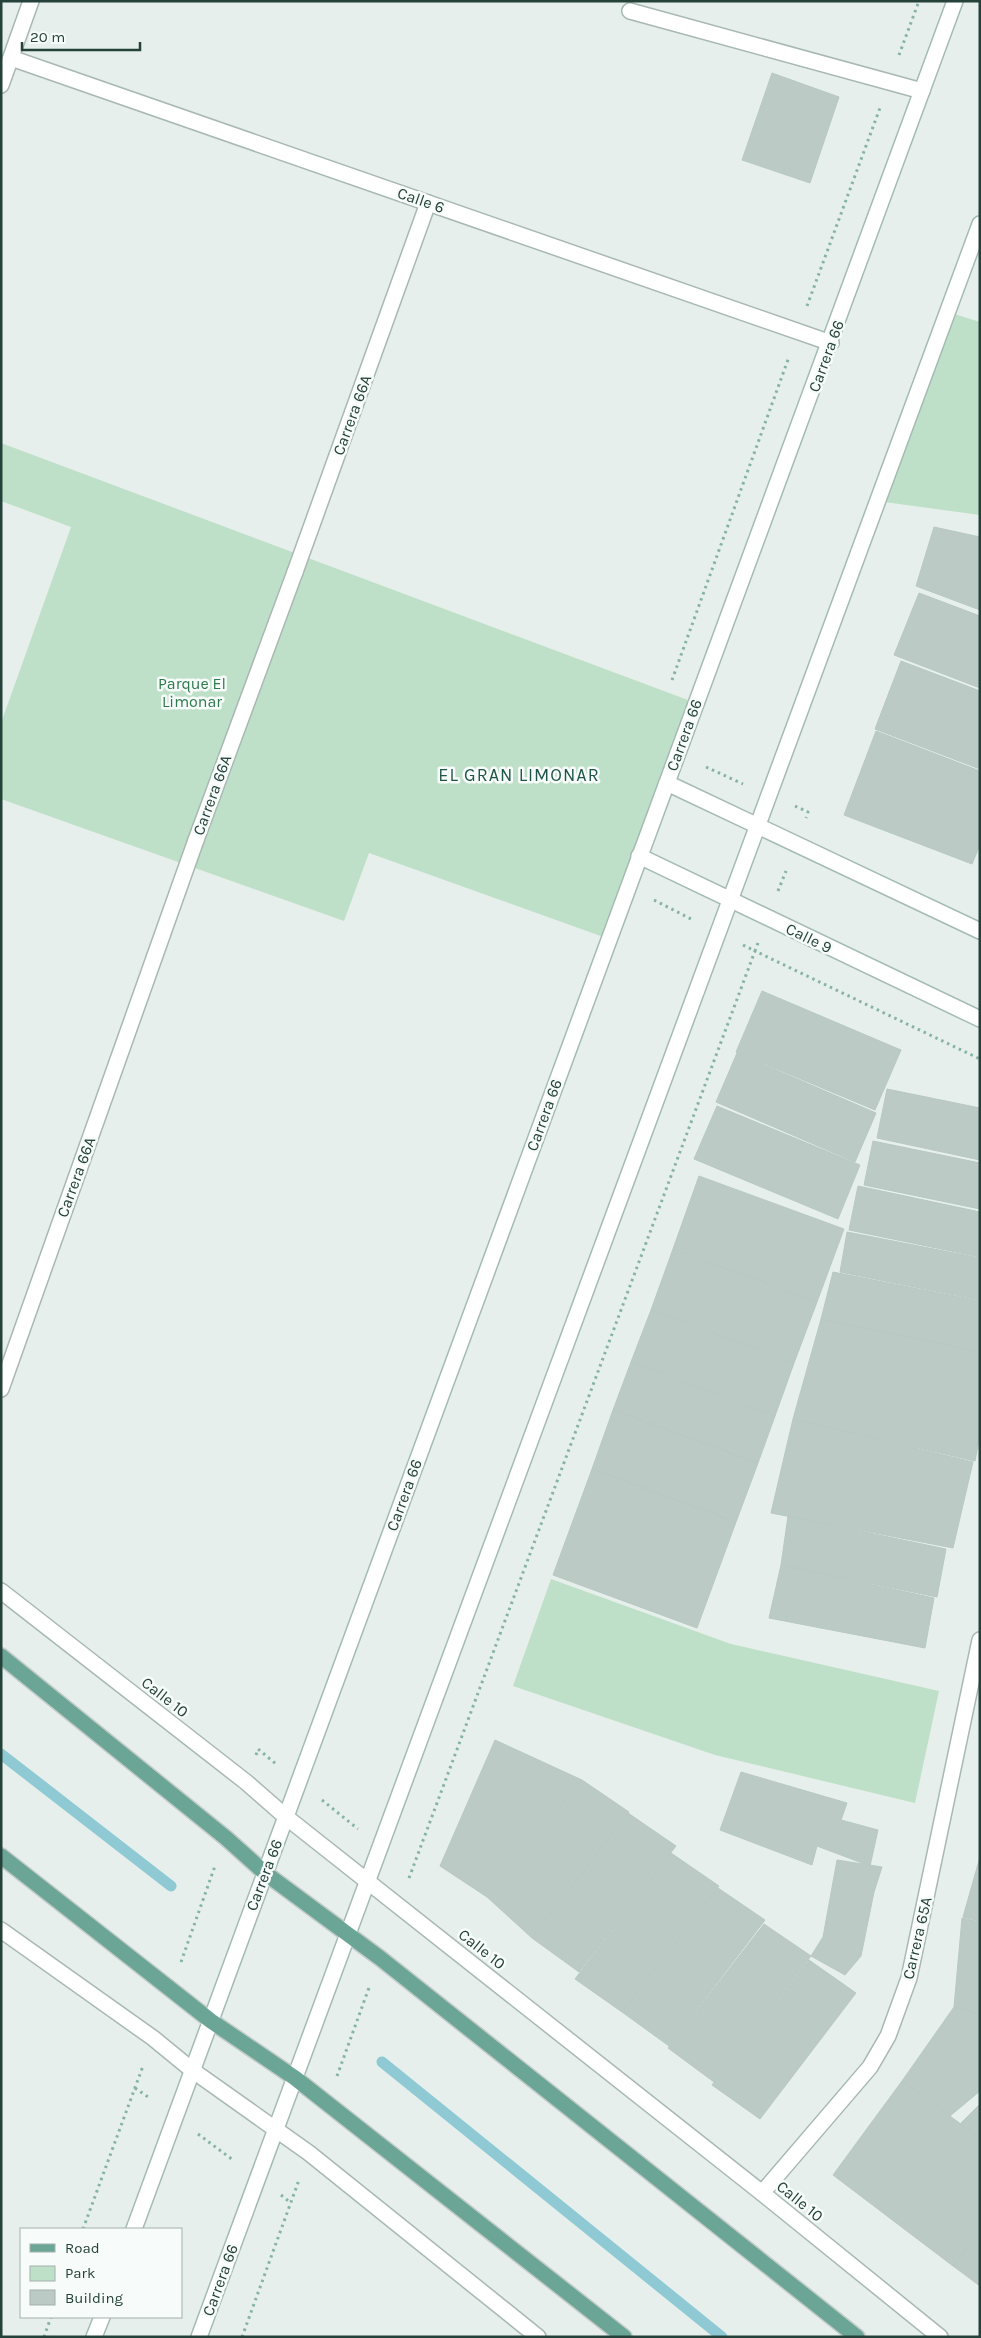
<svg xmlns="http://www.w3.org/2000/svg" width="981" height="2338" font-family="Karla,sans-serif">
<style>
.green{fill:#bfe0c8}
.lines{fill:none;stroke-linecap:round;stroke-linejoin:round}
.stream{stroke:#8ec9d4;stroke-width:11}
.building{fill:#bbcac4;stroke:#b8c9c2}
.service-casing{stroke:#a8b8b2;stroke-width:18}
.pedestrian-casing{stroke:#a8b8b2;stroke-width:18}
.minor-casing{stroke:#a8b8b2;stroke-width:18}
.tertiary-casing{stroke:#a8b8b2;stroke-width:18}
.secondary-casing{stroke:#a4bbb3;stroke-width:18}
.primary-casing{stroke:#c2cac8;stroke-width:18}
.path{stroke:#86b3a5;stroke-width:3;stroke-dasharray:2.5 4;stroke-linecap:butt}
.service{stroke:#fff;stroke-width:15}
.pedestrian{stroke:#fff;stroke-width:15}
.minor{stroke:#fff;stroke-width:15}
.tertiary{stroke:#fff;stroke-width:15}
.secondary{stroke:#fff;stroke-width:15}
.primary{stroke:#6aa596;stroke-width:15}
.labels{text-anchor:middle;dominant-baseline:central;stroke-width:5;stroke-linejoin:round;paint-order:stroke}
.street-label{font-size:16px;fill:#24423a;stroke:#f7fbf9}
.park-label{font-size:16px;fill:#2d7a4b;stroke:#f7fbf9}
.neighbourhood-label{font-size:18px;letter-spacing:1px;fill:#1f5548;stroke:#f7fbf9}
</style>
<rect width="100%" height="100%" fill="#e6efeb"/>
<g class="green">
<path d="M948,312L980,322V515L877,501Z"/>
<path d="M1,443L696,703L609,939L369,853L344,921L1,799V723L71,527L1,501Z"/>
<path d="M551,1579L731,1644L939,1691L915,1803L715,1755L513,1686Z"/>
</g>
<g class="lines">
<g class="stream">
<path d="M1,1754L171,1886"/>
<path d="M382,2062L722,2337"/>
</g>
</g>
<g class="building">
<path d="M772,73L839,97L810,183L742,160Z"/>
<path d="M934,527L980,537V610L916,586Z"/>
<path d="M919,593L980,616V688L894,655Z"/>
<path d="M901,661L980,691V769L875,729Z"/>
<path d="M876,731L980,771V845L972,864L844,815Z"/>
<path d="M762,991L901,1050L875,1110L736,1052Z"/>
<path d="M737,1053L876,1113L855,1162L716,1102Z"/>
<path d="M887,1089L980,1108V1160L877,1138Z"/>
<path d="M717,1106L860,1165L838,1219L694,1159Z"/>
<path d="M873,1141L980,1163V1209L864,1185Z"/>
<path d="M699,1176L844,1229L817,1302L673,1249Z"/>
<path d="M858,1186L980,1212V1257L849,1230Z"/>
<path d="M847,1232L980,1258V1300L840,1272Z"/>
<path d="M673,1249L817,1302L794,1363L651,1310Z"/>
<path d="M833,1272L980,1301V1352L821,1319Z"/>
<path d="M651,1310L794,1363L775,1416L631,1362Z"/>
<path d="M821,1319L980,1352V1435L975,1461L793,1419Z"/>
<path d="M631,1362L775,1416L758,1463L613,1410Z"/>
<path d="M613,1410L758,1463L736,1522L592,1469Z"/>
<path d="M793,1419L973,1462L953,1548L771,1513Z"/>
<path d="M592,1469L736,1522L697,1628L553,1575Z"/>
<path d="M788,1516L946,1549L937,1597L781,1565Z"/>
<path d="M781,1565L934,1598L925,1648L769,1618Z"/>
<path d="M495,1740L582,1780L487,1897L440,1866Z"/>
<path d="M741,1772L847,1803L841,1820L878,1830L870,1866L817,1846L812,1865L720,1830Z"/>
<path d="M582,1780L629,1812L532,1938L487,1897Z"/>
<path d="M628,1813L676,1846L579,1972L532,1938Z"/>
<path d="M671,1853L719,1886L622,2012L575,1979Z"/>
<path d="M980,1857V1921L963,1917Z"/>
<path d="M837,1860L882,1867L874,1892L861,1956L845,1975L811,1956L823,1937Z"/>
<path d="M718,1888L765,1920L669,2046L622,2012Z"/>
<path d="M962,1918L980,1922V2014L954,2007Z"/>
<path d="M764,1924L811,1956L714,2082L668,2048Z"/>
<path d="M809,1960L856,1993L760,2119L712,2085Z"/>
<path d="M954,2007L980,2014V2091L950,2116L902,2081Z"/>
<path d="M902,2081L980,2138V2231L953,2266L833,2175Z"/>
<path d="M980,2104V2138L960,2124Z"/>
<path d="M980,2231V2286L953,2266Z"/>
</g>
<g class="lines">
<defs>
<path id="service" d="M630,11L922,91"/>
<path id="pedestrian" d="M196,840L295,572"/>
<g id="minor">
<path d="M11,58L831,343"/>
<path d="M1,85L31,1"/>
<path d="M295,572L428,203"/>
<path d="M1,1389L196,840"/>
<path d="M762,2193L870,2067L888,2036L909,1978L980,1640"/>
</g>
<g id="tertiary">
<path d="M1,1591L246,1782L286,1817L762,2193L940,2337"/>
<path d="M1,1930L153,2038L192,2070L309,2153L538,2337"/>
</g>
<g id="secondary">
<path d="M667,783L980,931"/>
<path d="M639,856L980,1019"/>
<path d="M134,2229L955,1"/>
<path d="M94,2337L102,2317"/>
<path d="M199,2337L980,224"/>
</g>
<g id="primary">
<path d="M1,1656L226,1838L265,1873L380,1958L857,2337"/>
<path d="M1,1856L211,2021L295,2078L624,2337"/>
</g>
</defs>
<use href="#service" class="service-casing"/>
<use href="#pedestrian" class="pedestrian-casing"/>
<use href="#minor" class="minor-casing"/>
<use href="#tertiary" class="tertiary-casing"/>
<use href="#secondary" class="secondary-casing"/>
<use href="#primary" class="primary-casing"/>
<g class="path">
<path d="M899,55L919,1"/>
<path d="M807,306L880,108"/>
<path d="M672,680L789,357"/>
<path d="M706,767L743,784"/>
<path d="M795,806L808,812L806,818"/>
<path d="M778,891L786,871"/>
<path d="M654,900L693,920"/>
<path d="M743,945L755,951L758,943"/>
<path d="M256,1755L258,1749L276,1764"/>
<path d="M322,1800L358,1829"/>
<path d="M409,1878L755,951L980,1059"/>
<path d="M181,1962L215,1866"/>
<path d="M337,2076L370,1985"/>
<path d="M135,2088L151,2099"/>
<path d="M198,2134L233,2160"/>
<path d="M281,2195L291,2203"/>
<path d="M83,2229L143,2066"/>
<path d="M44,2337L51,2317"/>
<path d="M242,2337L299,2180"/>
</g>
<use href="#service" class="service"/>
<use href="#pedestrian" class="pedestrian"/>
<use href="#minor" class="minor"/>
<use href="#tertiary" class="tertiary"/>
<use href="#secondary" class="secondary"/>
<use href="#primary" class="primary"/>
</g>
<g class="labels">
<g class="street-label">
<text transform="translate(421 200) rotate(19)">Calle 6</text>
<text transform="translate(826 356) rotate(-70)">Carrera 66</text>
<text transform="translate(352 415) rotate(-70)">Carrera 66A</text>
<text transform="translate(684 735) rotate(-70)">Carrera 66</text>
<text transform="translate(212 795) rotate(-70)">Carrera 66A</text>
<text transform="translate(809 938) rotate(26)">Calle 9</text>
<text transform="translate(544 1115) rotate(-70)">Carrera 66</text>
<text transform="translate(76 1177) rotate(-70)">Carrera 66A</text>
<text transform="translate(404 1495) rotate(-70)">Carrera 66</text>
<text transform="translate(165 1697) rotate(38)">Calle 10</text>
<text transform="translate(264 1875) rotate(-69)">Carrera 66</text>
<text transform="translate(917 1938) rotate(-77)">Carrera 65A</text>
<text transform="translate(482 1949) rotate(38)">Calle 10</text>
<text transform="translate(800 2201) rotate(39)">Calle 10</text>
<text transform="translate(220 2280) rotate(-70)">Carrera 66</text>
</g>
<g class="park-label">
<text x="192" y="683">Parque El<tspan x="192" dy="18">Limonar</tspan></text>
</g>
<g class="neighbourhood-label">
<text x="519" y="775">EL GRAN LIMONAR</text>
</g>
</g>
<rect width="981" height="2338" fill="none" stroke="#24423a" stroke-width="5"/>
<rect x="20" y="2228" width="162" height="90" fill="#f7fbf9" stroke="#a3b1ad"/>
<rect x="30" y="2244" width="25" height="8" fill="#6aa596" stroke="#a3b1ad"/>
<text x="65" y="2253" font-size="15" fill="#24423a">Road</text>
<rect x="30" y="2266" width="25" height="15" fill="#bfe0c8" stroke="#a3b1ad"/>
<text x="65" y="2278" font-size="15" fill="#24423a">Park</text>
<rect x="30" y="2290" width="25" height="15" fill="#bbcac4" stroke="#a3b1ad"/>
<text x="65" y="2303" font-size="15" fill="#24423a">Building</text>
<path d="M22 42v8h118v-8" fill="none" stroke="#24423a" stroke-width="2.5"/>
<text x="30" y="42" font-size="15" fill="#24423a" stroke="#f7fbf9" stroke-width="4" paint-order="stroke">20 m</text>
</svg>
